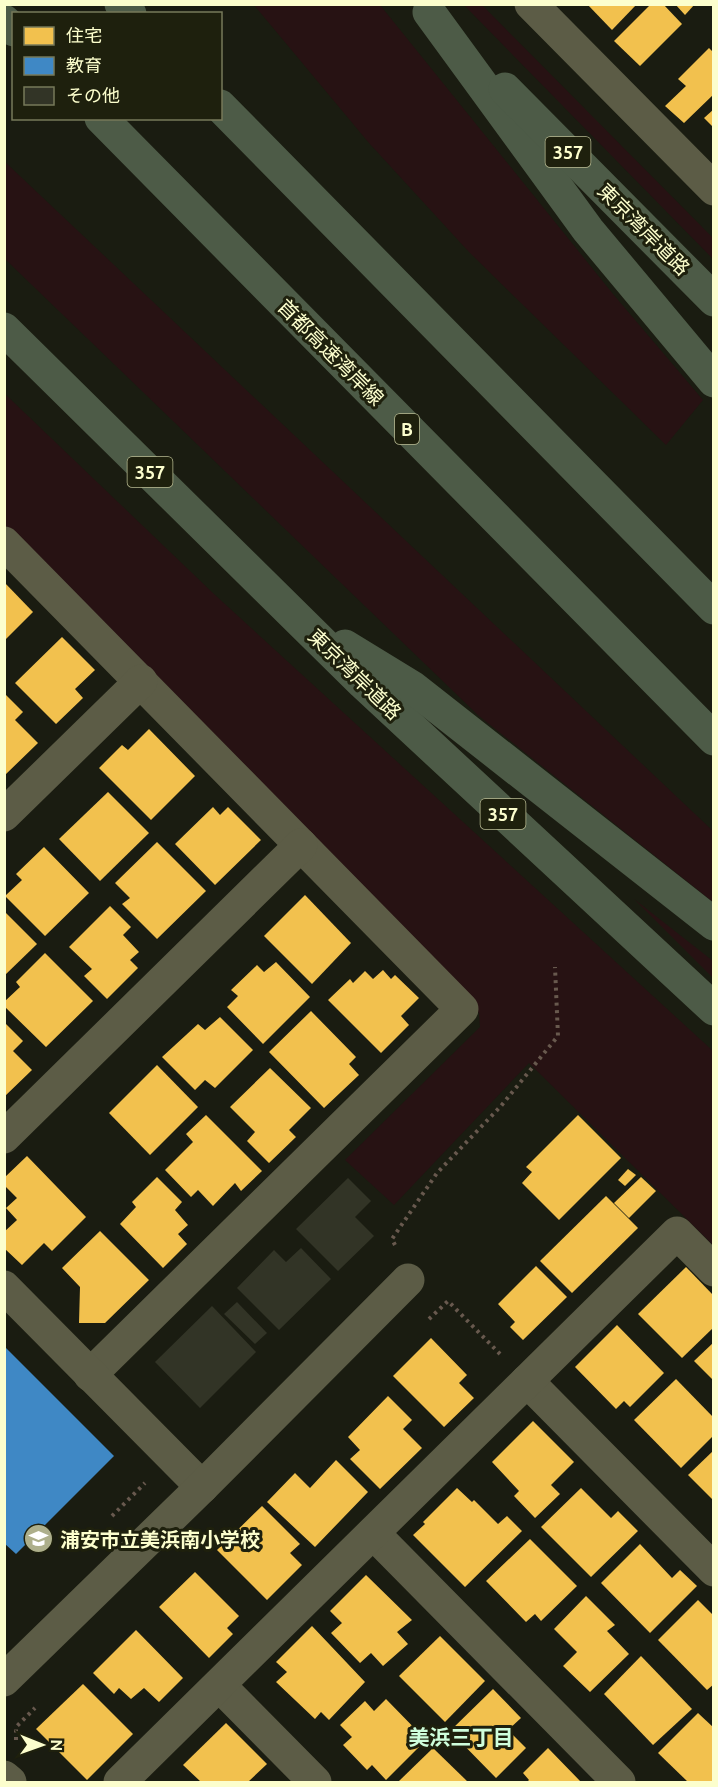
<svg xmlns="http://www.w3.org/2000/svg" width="718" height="1787" font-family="Ubuntu,'Noto Sans JP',sans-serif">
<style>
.green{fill:#271213}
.homes{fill:#f2c14e}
.schools{fill:#3f88c5}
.building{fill:#323426}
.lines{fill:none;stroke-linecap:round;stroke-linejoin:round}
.path{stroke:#68594e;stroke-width:4;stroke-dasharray:3 4.5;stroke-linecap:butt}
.minor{stroke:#5c5c46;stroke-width:33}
.highway{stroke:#4d5b47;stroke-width:33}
.labels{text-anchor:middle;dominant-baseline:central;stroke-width:6;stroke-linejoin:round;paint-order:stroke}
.shield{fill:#1e200d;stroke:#b9bb93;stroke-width:1.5}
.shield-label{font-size:18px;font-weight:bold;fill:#fcfecd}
.street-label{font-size:20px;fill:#fcfecd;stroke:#1e200d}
.poi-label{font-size:20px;font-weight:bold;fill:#fcfecd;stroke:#1e200d;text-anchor:start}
.neighbourhood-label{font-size:21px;font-weight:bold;fill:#cffedc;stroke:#1e200d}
</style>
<rect width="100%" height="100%" fill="#1a1c11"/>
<g class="green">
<path d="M254,5H380L613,294L703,400L666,445L469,252L369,143Z"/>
<path d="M464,5H482L713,238V259Z"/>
<path d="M4,161L713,831V902L479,716L5,259Z"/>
<path d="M4,393L214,594L713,1051V1245L529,1063L394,1205L345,1160L480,1027L479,1013L5,543Z"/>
<path d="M634,899L713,961V978Z"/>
</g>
<g class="homes">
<path d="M587,4H637L612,30Z"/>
<path d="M651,4H663L682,24L640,66L614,41Z"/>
<path d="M675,4H695L685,15Z"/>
<path d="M709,48L714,53V94L684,123L665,106L686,86L678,79Z"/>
<path d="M714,109V128L704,118Z"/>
<path d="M4,582L33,612L4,641Z"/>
<path d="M62,637L95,670L75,689L83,698L56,724L15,683Z"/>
<path d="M4,693L23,712L15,720L38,743L4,776Z"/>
<path d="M149,729L195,776L151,820L99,768L122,745L128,750Z"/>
<path d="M108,792L149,833L100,881L59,839Z"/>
<path d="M213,807L220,815L228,807L261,840L215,885L175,844Z"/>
<path d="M157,842L206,891L157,939L122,904L130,898L115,883Z"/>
<path d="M44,847L89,893L45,936L5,896L22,880L16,874Z"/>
<path d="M305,895L351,943L312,984L264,936Z"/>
<path d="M110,906L131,927L123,935L139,952L130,960L138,968L107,999L84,976L92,969L69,947Z"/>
<path d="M4,911L37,944L4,976Z"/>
<path d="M45,953L93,1001L46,1047L4,1006V1002L20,987L16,982Z"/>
<path d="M276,962L310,997L263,1044L227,1007L238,996L231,990L257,965L264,972Z"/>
<path d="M383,970L391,979L395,975L419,998L401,1016L409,1025L381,1053L328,1000L350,979L353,983L365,971L373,979Z"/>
<path d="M311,1011L356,1057L349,1064L359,1075L324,1108L269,1052Z"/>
<path d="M220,1017L253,1050L215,1088L205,1080L195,1090L162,1057L198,1024L205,1030Z"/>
<path d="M4,1022L23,1041L13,1051L32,1070L4,1097Z"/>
<path d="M157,1065L198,1107L150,1155L109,1113Z"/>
<path d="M270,1068L311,1108L289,1130L296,1137L269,1163L247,1141L255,1132L230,1107Z"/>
<path d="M206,1115L262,1171L241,1191L235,1183L213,1206L198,1190L191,1197L165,1170L193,1142L186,1134Z"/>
<path d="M578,1115L621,1158L559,1220L522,1183L532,1172L526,1167Z"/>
<path d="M27,1156L86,1217L52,1251L44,1243L22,1265L4,1248V1232L17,1220L6,1208L17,1198L4,1185V1178Z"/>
<path d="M628,1169L636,1175L625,1186L618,1180Z"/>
<path d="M157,1177L182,1202L175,1210L188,1225L178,1234L187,1244L163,1268L120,1224L136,1207L132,1202Z"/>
<path d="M641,1177L656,1191L629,1218L614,1203Z"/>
<path d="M606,1196L638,1228L572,1293L540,1261Z"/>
<path d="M100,1231L149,1280L105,1323H79L80,1287L62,1268Z"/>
<path d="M536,1266L567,1297L523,1340L510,1327L515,1322L498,1304Z"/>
<path d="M686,1267L714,1296V1327L682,1358L638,1314Z"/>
<path d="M617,1325L664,1373L630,1407L624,1401L616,1409L575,1367Z"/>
<path d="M431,1338L467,1375L459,1383L474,1398L444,1427L393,1376Z"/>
<path d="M714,1342V1381L694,1361Z"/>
<path d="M676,1379L714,1418V1435L681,1468L634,1420Z"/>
<path d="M388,1396L412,1420L403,1429L422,1448L380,1489L350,1459L360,1450L348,1437Z"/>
<path d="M533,1421L574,1462L551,1485L560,1494L535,1518L514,1496L519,1491L492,1462Z"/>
<path d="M714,1450V1501L688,1475Z"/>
<path d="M336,1460L368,1492L315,1547L267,1502L295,1473L310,1488Z"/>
<path d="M457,1488L472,1502L474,1500L498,1524L507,1516L522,1531L465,1587L413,1535L425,1524L423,1522Z"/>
<path d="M581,1488L611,1518L618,1511L638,1531L591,1577L541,1527Z"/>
<path d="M262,1506L300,1544L290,1553L302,1565L267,1600L217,1550Z"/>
<path d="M530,1539L577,1586L541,1621L535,1614L526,1622L486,1581Z"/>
<path d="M640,1544L672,1578L680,1570L697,1586L650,1633L601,1583Z"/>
<path d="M195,1572L239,1616L227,1628L233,1634L209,1658L159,1607Z"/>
<path d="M366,1575L412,1620L397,1632L408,1644L383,1666L371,1653L360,1663L331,1633L342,1623L330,1611Z"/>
<path d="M586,1596L615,1625L607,1631L629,1654L590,1692L563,1666L577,1652L554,1629Z"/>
<path d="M698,1600L714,1616V1684L707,1690L658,1640Z"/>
<path d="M312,1626L365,1682L329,1720L321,1712L315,1719L276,1682L287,1672L276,1662Z"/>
<path d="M136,1630L183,1678L159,1702L144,1688L131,1699L119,1688L114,1694L93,1673Z"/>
<path d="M440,1636L485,1681L445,1722L399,1676Z"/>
<path d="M641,1656L692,1709L653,1745L604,1694Z"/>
<path d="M83,1684L133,1734L87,1780L36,1729Z"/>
<path d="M493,1689L521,1718L508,1730L526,1748L496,1778L450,1731Z"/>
<path d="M386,1699L426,1740L386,1780L372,1765L367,1770L343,1745L352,1737L340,1725L365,1701L374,1711Z"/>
<path d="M698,1713L714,1728V1782H688L658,1753Z"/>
<path d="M226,1723L267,1764L248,1782H201L183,1765Z"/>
<path d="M433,1748L468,1782H398Z"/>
<path d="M548,1748L581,1782H527L529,1780L523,1773Z"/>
</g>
<path class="schools" d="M4,1346L114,1456L16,1554L4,1543Z"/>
<g class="building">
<path d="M348,1178L371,1201L355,1217L374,1236L338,1271L296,1229Z"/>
<path d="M301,1248L331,1279L279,1330L237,1288L274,1250L286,1262Z"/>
<path d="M237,1302L267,1333L255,1344L224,1314Z"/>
<path d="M212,1306L256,1352L200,1408L155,1362Z"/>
</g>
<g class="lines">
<g class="path">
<path d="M395,1245L392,1239L437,1173L501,1106L558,1036L555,967"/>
<path d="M429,1319L448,1301L500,1354"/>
<path d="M112,1516L145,1483"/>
<path d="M16,1740V1727L35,1708"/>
</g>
<g class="minor">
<path d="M531,4L714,189"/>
<path d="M4,543L462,1009L90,1375"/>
<path d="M4,815L141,681"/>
<path d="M4,1137L301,845"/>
<path d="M4,1287L202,1487"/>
<path d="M527,1381L714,1570"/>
<path d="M373,1533L619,1782"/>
<path d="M4,1680L202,1487L408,1280"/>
<path d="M219,1685L315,1782"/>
<path d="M4,1777L10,1782"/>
<path d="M120,1782L677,1233L714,1270"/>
</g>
<g class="highway">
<path d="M121,4L130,14"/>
<path d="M429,12L588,230L714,381"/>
<path d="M4,21L14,30"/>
<path d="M505,89L714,300"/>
<path d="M220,106L714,608"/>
<path d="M101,118L714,739"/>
<path d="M4,329L363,683L714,1009"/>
<path d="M345,646L412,687L714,924"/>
</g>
</g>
<defs>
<symbol id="school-disc" viewBox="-11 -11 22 22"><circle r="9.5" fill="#adaf8b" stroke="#1e200d"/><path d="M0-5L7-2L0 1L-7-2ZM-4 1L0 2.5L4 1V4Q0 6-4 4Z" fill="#fff"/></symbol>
</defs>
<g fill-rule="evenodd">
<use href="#school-disc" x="22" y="1522" width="33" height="33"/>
</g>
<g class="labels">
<g class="shield">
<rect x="545.5" y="137" width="45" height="30" rx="4.5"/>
<rect x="395" y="414" width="24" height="30" rx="4.5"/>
<rect x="127.5" y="457" width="45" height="30" rx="4.5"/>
<rect x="480.5" y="799" width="45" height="30" rx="4.5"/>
</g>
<g class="shield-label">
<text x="568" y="152">357</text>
<text x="407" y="429">B</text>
<text x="150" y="472">357</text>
<text x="503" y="814">357</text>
</g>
<g class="street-label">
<text transform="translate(644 229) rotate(45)">東京湾岸道路</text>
<text transform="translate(331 352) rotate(45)">首都高速湾岸線</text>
<text transform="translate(355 674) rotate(44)">東京湾岸道路</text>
</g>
<g class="poi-label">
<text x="60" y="1539">浦安市立美浜南小学校</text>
</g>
<g class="neighbourhood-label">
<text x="461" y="1737">美浜三丁目</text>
</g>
</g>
<rect width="718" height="1787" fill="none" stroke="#fcfecd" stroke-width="12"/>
<rect x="12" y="12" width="210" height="108" fill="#1e200d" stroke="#77795a" stroke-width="1.5"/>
<rect x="24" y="27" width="30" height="18" fill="#f2c14e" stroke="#77795a" stroke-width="1.5"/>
<text x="66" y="42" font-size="18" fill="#fcfecd">住宅</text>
<rect x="24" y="57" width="30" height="18" fill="#3f88c5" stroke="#77795a" stroke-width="1.5"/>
<text x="66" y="72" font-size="18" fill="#fcfecd">教育</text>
<rect x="24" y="87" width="30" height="18" fill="#323426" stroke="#77795a" stroke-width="1.5"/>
<text x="66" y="102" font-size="18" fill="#fcfecd">その他</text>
<g transform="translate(42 1745) rotate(91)" stroke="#1e200d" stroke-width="4.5" paint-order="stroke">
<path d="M0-4.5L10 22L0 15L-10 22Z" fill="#fcfecd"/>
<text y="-9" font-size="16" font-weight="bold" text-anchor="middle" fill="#fcfecd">N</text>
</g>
</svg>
